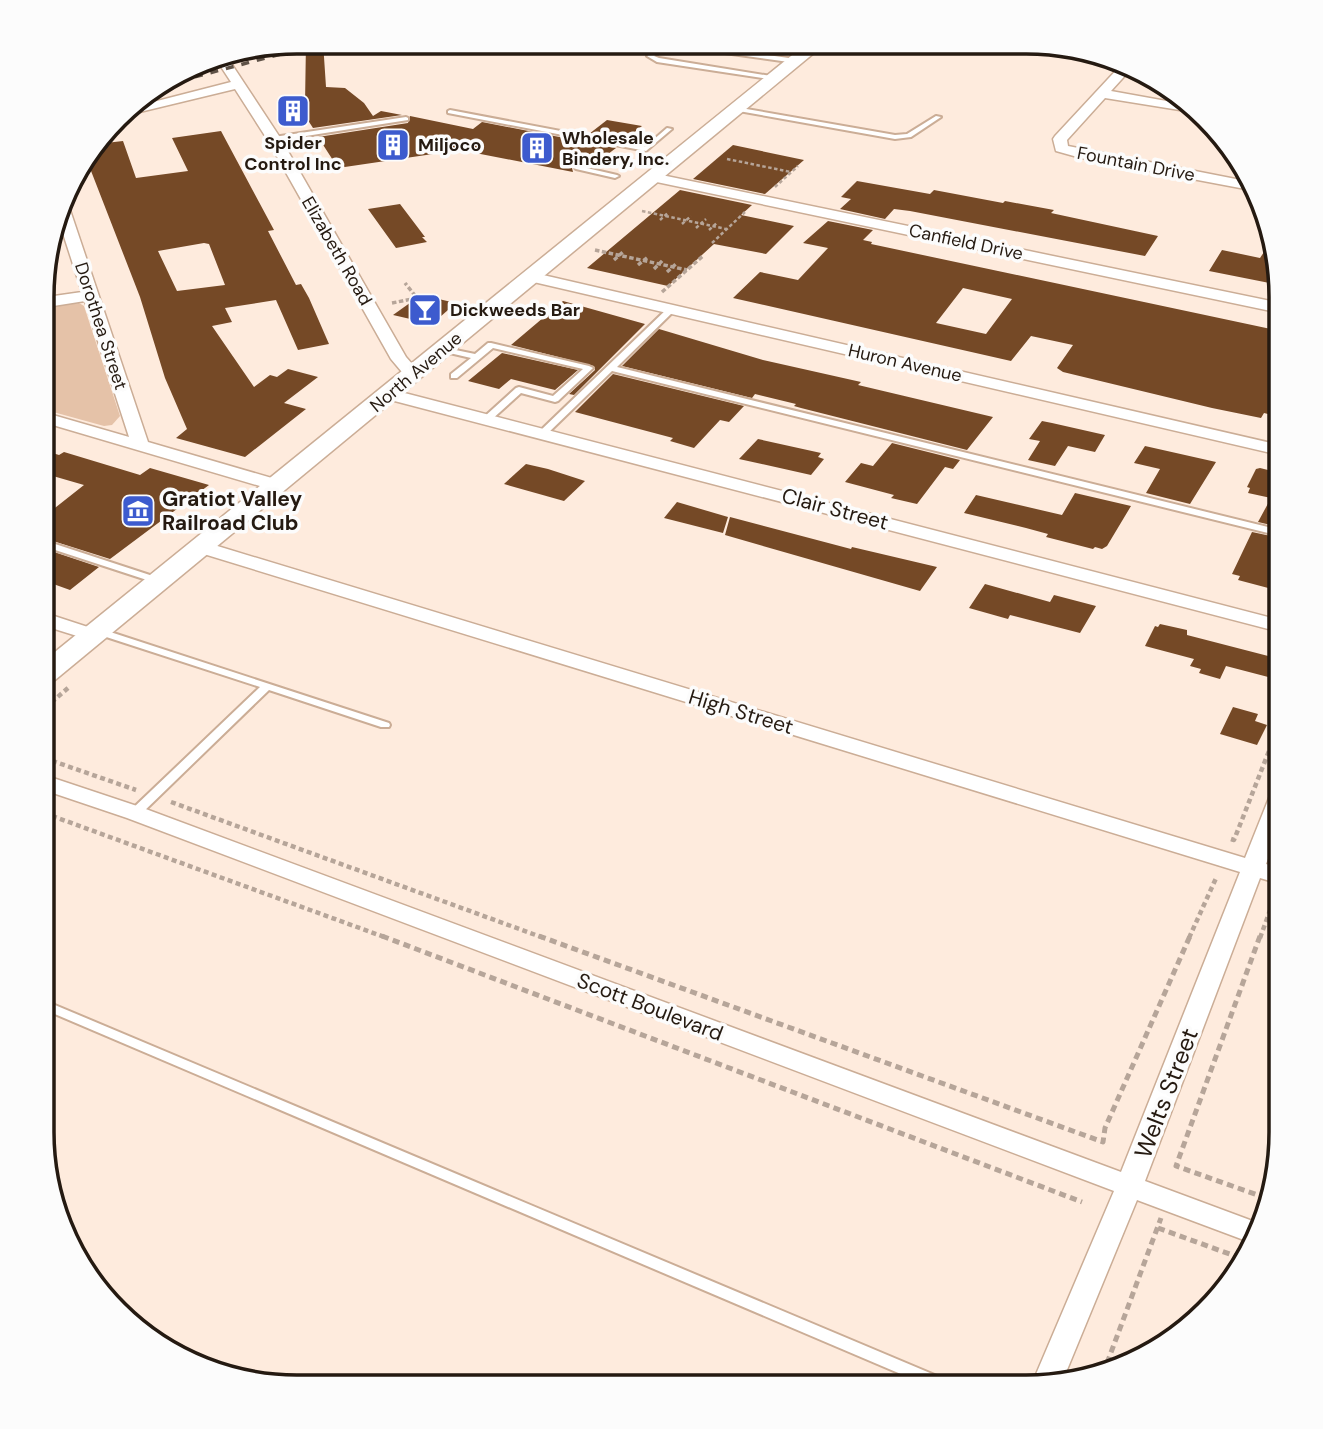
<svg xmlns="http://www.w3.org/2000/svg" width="1323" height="1429" font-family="'DM Sans',sans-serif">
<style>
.green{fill:#e5c2a8}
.building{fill:#754926;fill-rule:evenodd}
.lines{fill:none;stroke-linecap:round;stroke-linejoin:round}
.service-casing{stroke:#cbad96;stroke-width:4}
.minor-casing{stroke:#cbad96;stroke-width:3}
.secondary-casing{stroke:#cbad96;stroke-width:3}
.path-far3{stroke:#b6a599;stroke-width:2.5;stroke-dasharray:3.5 2.5;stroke-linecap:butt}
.path-far2{stroke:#b6a599;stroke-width:3.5;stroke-dasharray:4.5 2.5;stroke-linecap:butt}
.path-far1{stroke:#b6a599;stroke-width:4.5;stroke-dasharray:5 3.5;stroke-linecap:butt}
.path{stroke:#b6a599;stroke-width:5;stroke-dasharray:7 4.5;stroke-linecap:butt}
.service{fill:#fff;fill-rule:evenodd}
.minor{fill:#fff;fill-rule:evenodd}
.secondary{fill:#fff;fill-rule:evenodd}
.rail{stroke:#5f5247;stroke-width:3.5;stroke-dasharray:8 8;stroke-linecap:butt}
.labels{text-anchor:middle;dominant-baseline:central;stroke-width:7;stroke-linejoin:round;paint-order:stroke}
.far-poi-label{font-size:18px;font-weight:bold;fill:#251a11;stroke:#fcfcfc;text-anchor:start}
.far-street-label{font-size:18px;fill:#251a11;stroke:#fcfcfc}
.poi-label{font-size:21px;font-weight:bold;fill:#251a11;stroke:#fcfcfc;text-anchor:start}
.street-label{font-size:21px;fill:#251a11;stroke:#fcfcfc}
.near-street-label{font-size:24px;fill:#251a11;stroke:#fcfcfc}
.rim{fill:none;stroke:#251a11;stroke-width:3.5}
</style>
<rect width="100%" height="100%" fill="#feebdd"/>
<path class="green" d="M79 303 84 306 120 416 112 425 104 426 46 410 47 307Z"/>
<g class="building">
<path d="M306 42H323L326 87 345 88 364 103 373 116 381 111 402 115 313 128 298 105 305 104Z"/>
<path d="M410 116 473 129 482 122 616 148 600 160 590 158 583 164H577L572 168 573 172 460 150 338 168 318 137 408 123Z"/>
<path d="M607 120 642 126 625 140 589 134Z"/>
<path d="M221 131 274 230 268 231 296 285 301 284 309 298 329 344 298 350 276 300 225 308 232 322 212 326 254 387 270 375 277 377 288 369 318 377 284 403 306 409 245 457 176 438 187 429 165 378 140 297 86 158 97 144 123 141 136 178 188 171 172 138ZM204 243 209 244 225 285 177 291 158 251Z"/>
<path d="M733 145 804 160 765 194 693 179Z"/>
<path d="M857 181 930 194 934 190 1003 203 1005 201 1054 210 1051 213 1158 236 1145 256 910 211 894 209 885 219 840 209 851 199 841 197Z"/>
<path d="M680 190 752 205 741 215 794 226 766 254 714 244 668 286 587 268Z"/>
<path d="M400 204 425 237H422L427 242 396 248 368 209Z"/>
<path d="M828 221 873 230 863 240 872 242 871 244 1280 331V417L1264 413 1261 418 1212 408 1063 372 1057 368 1073 345 1031 336 1011 361 733 298 760 272 798 280 828 248 803 243ZM963 288 1012 299 986 334 936 323Z"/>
<path d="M1272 240 1280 285 1209 271 1222 250 1260 258Z"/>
<path d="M421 295 456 303 432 324 393 315Z"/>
<path d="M563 301 645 324 574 395 569 394 595 370 594 366 511 345Z"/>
<path d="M659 329 763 360 861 382 858 385 993 417 967 450 801 408 794 406 796 404 755 394 752 398 622 366Z"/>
<path d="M502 353 578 370 555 390 511 379 499 389 468 381Z"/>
<path d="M613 374 744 406 729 422 720 420 694 448 670 441 673 438 575 412Z"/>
<path d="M1042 421 1052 423 1105 435 1095 452 1068 446 1055 466 1028 460 1040 441 1029 439Z"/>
<path d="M758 439 821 453 818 457 824 459 811 475 739 459Z"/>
<path d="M892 443 960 460 953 469 945 467 917 504 891 498 894 495 845 482 861 463 873 466Z"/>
<path d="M1145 446 1216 462 1190 504 1146 493 1160 469 1134 463Z"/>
<path d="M46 451 59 455 64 452 140 475 150 468 209 485 110 559 53 541 45 544 46 515 84 485 46 474Z"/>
<path d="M526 464 548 469 585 481 564 501 504 484Z"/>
<path d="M1260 468 1280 473V527L1258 522 1271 498 1248 493 1250 488 1247 487 1256 469Z"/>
<path d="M1075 493 1131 506 1107 546 1102 549 1095 547 1093 549 1046 537 1048 534 1026 528 964 513 976 495 1062 515Z"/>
<path d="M677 502 728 517 723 533 664 518Z"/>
<path d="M730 517 851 549 852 547 937 567 920 591 725 535Z"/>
<path d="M1252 532 1280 538V591L1238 580 1240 576 1232 574Z"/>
<path d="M45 548 48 550 99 567 70 590 45 581Z"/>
<path d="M985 584 1050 602 1054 595 1096 606 1080 633 1010 615 1008 619 969 608Z"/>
<path d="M1160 624 1187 630V635L1280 659V680L1226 666 1220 679 1199 673 1201 669 1190 666 1194 659 1145 646 1155 626 1158 627Z"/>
<path d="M1233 707 1258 714 1255 721 1267 725 1257 745 1220 734Z"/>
</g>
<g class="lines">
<defs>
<g id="service">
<path d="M668 43H681L796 59 799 61 796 63 674 46 669 47 654 56 659 58 777 77 778 78 775 80 657 62 647 56Z"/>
<path d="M875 44H888L918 48 923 44H929L919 52Z"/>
<path d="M735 107 895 135 907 134 936 116 941 117 911 137 895 139 733 110 732 109Z"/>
<path d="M450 110 645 147 667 128 672 129 646 151 448 113V111Z"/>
<path d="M406 117 408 118V120L274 141 271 139 274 137Z"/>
<path d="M578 166 617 175 619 176 615 178 576 169 575 168Z"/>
<path d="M669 307H672L676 309 617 367 1280 530V536L612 371 546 435H540V431Z"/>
<path d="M488 343H491L589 366 593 368 558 401 555 402 521 393 490 421 487 422 483 419 484 417 516 388 519 387 553 396 583 369 493 348 457 378H451V374L471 358 441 351V347L475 354Z"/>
<path d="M52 543 162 579 164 581 159 584 156 583 49 548 47 546Z"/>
<path d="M98 628 389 723 390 725 389 727H381L269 690 139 816H131L129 813 131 810 260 687 94 633 93 631Z"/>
<path d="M43 1000 949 1381 951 1386H929L43 1009Z"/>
</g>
<g id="minor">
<path d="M225 54 281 139 406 357 421 374 419 378H407L391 359 267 139 235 89 119 117 126 109 231 82 214 56Z"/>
<path d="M1121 65 1131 69 1111 91 1183 104 1192 112 1105 98 1067 140 1068 146 1251 182 1256 191 1081 158 1056 151 1053 139 1055 136Z"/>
<path d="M652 173 1280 303V313L647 180V174Z"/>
<path d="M64 203 69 207 148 442 282 481 285 485 282 489H270L46 423V413L129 437 85 301 47 307V297L82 292 58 218Z"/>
<path d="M530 272 1280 445V455L525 280 522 277 525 274Z"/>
<path d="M389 389 1280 620V632L383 398 381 394 383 390Z"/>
<path d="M201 541 1245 858 1269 798 1272 793 1280 791V826L1266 864 1280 868V884L1260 878 1145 1181 1258 1223 1252 1243 1137 1200 1062 1382 1031 1386 1114 1191 127 818 44 790V775L143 808 1121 1172 1240 872 194 551 192 547Z"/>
<path d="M45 613 100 631 103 635 100 639 93 641 45 626Z"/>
</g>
<path id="secondary" d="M807 43H826L55 680 45 683V660Z"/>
</defs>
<use href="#service" class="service-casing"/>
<use href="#minor" class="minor-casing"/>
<use href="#secondary" class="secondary-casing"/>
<g class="path-far3">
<path d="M727 159 791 172"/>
<path d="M775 187 798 166"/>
<path d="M642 211 726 229"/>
<path d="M660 220 669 212"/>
<path d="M682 224 691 216"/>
<path d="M696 228 706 219"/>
<path d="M709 230 718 222"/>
<path d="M712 243 745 212"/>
</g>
<g class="path-far2">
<path d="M595 250 687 270"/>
<path d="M614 260 624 251"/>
<path d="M638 265 648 257"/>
<path d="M654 269 663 260"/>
<path d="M667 272 677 263"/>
<path d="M662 292 704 255"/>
<path d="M392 303 417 298 405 283"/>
</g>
<g class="path-far1">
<path d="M45 708 68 688"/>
<path d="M44 758 136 790"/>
<path d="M171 802 544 938"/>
<path d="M44 813 387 938"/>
<path d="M1231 839 1234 840 1280 723"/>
<path d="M1189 938 1217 876"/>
<path d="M1260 938 1276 894"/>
</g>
<g class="path">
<path d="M382 936 1082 1202"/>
<path d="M539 936 1103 1142 1105 1128 1190 936"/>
<path d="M1260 936 1176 1166 1266 1198"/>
<path d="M1158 1228 1246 1260"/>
<path d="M1103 1374 1161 1218"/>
</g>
<use href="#service" class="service"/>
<use href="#minor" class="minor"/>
<use href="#secondary" class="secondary"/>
<path class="rail" d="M164 85 326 42"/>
</g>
<defs>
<symbol id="building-square" viewBox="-11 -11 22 22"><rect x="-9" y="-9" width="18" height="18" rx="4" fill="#3d5bce" stroke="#fcfcfc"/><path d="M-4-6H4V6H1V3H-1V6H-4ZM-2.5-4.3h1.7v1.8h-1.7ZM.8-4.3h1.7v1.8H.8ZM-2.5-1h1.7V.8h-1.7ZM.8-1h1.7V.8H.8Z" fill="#fff"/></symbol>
<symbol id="bar-square" viewBox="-11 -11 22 22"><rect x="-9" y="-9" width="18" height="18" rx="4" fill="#3d5bce" stroke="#fcfcfc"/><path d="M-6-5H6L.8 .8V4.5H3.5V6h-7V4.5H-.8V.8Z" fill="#fff"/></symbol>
<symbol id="museum-square" viewBox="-11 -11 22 22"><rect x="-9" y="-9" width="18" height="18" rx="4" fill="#3d5bce" stroke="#fcfcfc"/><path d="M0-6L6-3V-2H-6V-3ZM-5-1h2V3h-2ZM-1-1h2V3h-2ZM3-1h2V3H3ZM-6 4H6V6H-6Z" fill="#fff"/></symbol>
</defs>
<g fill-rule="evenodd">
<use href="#building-square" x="274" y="92" width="38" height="38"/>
<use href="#building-square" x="374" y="126" width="38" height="38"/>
<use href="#building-square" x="518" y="129" width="38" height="38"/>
<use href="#bar-square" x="406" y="291" width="38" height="38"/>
<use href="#museum-square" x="119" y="492" width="38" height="38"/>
</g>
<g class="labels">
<g class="far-poi-label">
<text x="562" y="138">Wholesale<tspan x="562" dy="21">Bindery, Inc.</tspan></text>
<text x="293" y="143" text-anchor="middle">Spider<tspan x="293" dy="21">Control Inc</tspan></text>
<text x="418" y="145">Miljoco</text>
<text x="450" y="310">Dickweeds Bar</text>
</g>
<g class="far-street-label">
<text transform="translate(1136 164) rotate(11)">Fountain Drive</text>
<text transform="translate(966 242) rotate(12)">Canfield Drive</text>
<text transform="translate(337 251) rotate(60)">Elizabeth Road</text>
<text transform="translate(101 326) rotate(72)">Dorothea Street</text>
<text transform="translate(905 363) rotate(13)">Huron Avenue</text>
<text transform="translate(416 372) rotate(-40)">North Avenue</text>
</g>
<g class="poi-label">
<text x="162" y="499">Gratiot Valley<tspan x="162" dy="24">Railroad Club</tspan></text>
</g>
<g class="street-label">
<text transform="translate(835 509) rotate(15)">Clair Street</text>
<text transform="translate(741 712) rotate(17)">High Street</text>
<text transform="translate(650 1007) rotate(21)">Scott Boulevard</text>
</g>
<g class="near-street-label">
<text transform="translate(1166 1093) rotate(-69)">Welts Street</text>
</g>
</g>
<path d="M0 0H1323V1429H0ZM297 54H1026A243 243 0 0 1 1269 297V1132A243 243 0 0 1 1026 1375H297A243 243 0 0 1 54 1132V297A243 243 0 0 1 297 54Z" fill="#fcfcfc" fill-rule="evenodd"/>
<path class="rim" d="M297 54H1026A243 243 0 0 1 1269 297V1132A243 243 0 0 1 1026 1375H297A243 243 0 0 1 54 1132V297A243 243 0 0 1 297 54Z"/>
</svg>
